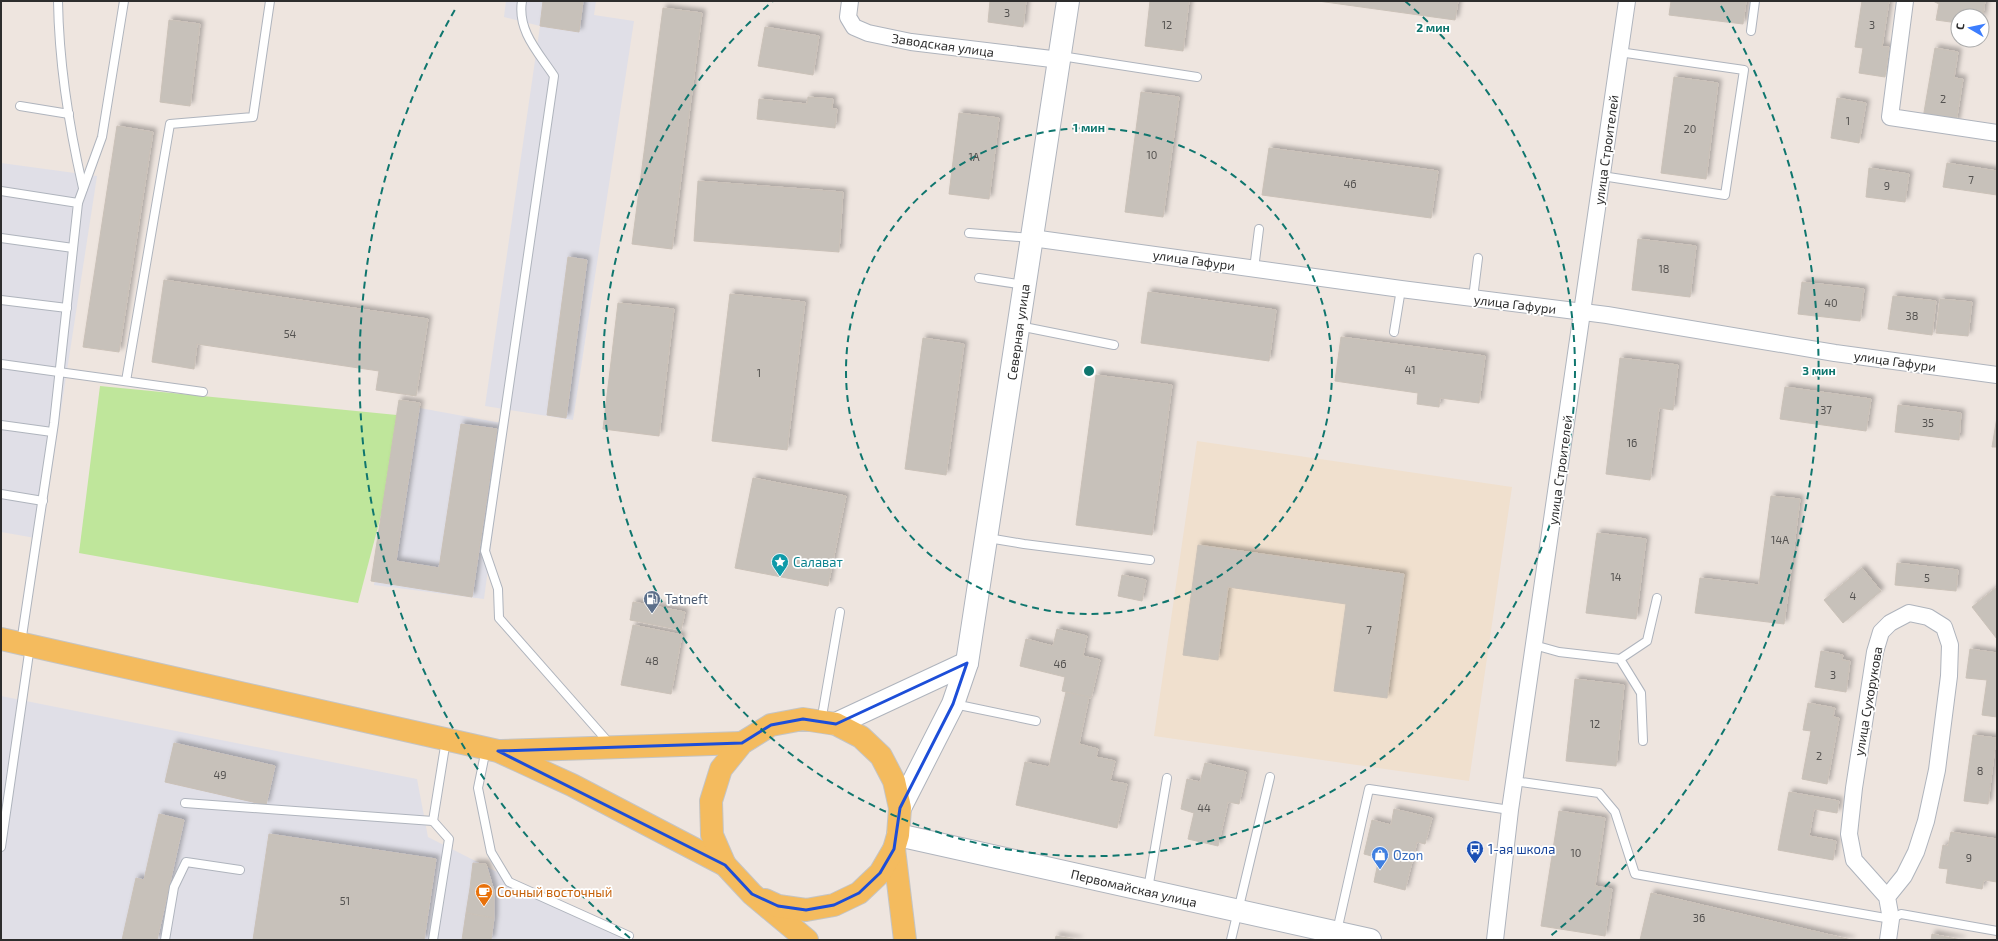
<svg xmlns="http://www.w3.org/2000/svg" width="1998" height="941" font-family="'Exo 2',sans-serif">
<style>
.industrial{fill:#e0dfe7}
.education{fill:#f0e0ce}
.green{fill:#bfe69b}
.building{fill:#c7c1ba;stroke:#cac1b8;filter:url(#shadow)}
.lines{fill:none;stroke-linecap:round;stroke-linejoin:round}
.lane-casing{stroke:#afb4bd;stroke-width:10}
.street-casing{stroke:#afb4bd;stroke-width:18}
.secondary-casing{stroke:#afb4bd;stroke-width:24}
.primary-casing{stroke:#c4c4c4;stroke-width:24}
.lane{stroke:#fff;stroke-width:8}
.street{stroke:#fff;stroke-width:16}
.secondary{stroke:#fff;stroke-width:22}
.primary{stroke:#f4bb5e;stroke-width:22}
.marked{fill:none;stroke:#1d4ed8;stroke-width:3;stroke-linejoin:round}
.ring{fill:none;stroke:#0f766e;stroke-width:2;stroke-dasharray:7 5}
.labels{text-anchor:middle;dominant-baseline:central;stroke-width:3.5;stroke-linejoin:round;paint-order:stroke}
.number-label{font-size:11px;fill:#545250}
.street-label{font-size:13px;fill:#2d2d2d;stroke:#fff}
.culture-label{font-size:13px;fill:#0d838f;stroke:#fff;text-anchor:start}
.service-label{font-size:13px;fill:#4e5e75;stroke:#fff;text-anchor:start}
.transit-label{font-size:13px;fill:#164399;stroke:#fff;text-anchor:start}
.shop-label{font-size:13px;fill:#366cbe;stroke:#fff;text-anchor:start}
.food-label{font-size:13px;fill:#c56008;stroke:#fff;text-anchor:start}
.centre{fill:#0f766e;stroke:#fff;stroke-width:2}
.ring-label{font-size:12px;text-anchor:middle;font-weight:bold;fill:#0f766e;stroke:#fff;stroke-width:3.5;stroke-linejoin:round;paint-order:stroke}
</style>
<defs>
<filter id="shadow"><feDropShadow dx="3.5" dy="-3.5" stdDeviation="2" flood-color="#0004"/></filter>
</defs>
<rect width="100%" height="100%" fill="#eee5df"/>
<g class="industrial">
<path d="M506 1H596L594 15 634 21 573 420 485 406 540 26 504 17Z"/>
<path d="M1 163 97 176 41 539 1 532Z"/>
<path d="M398 404 507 424 484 599 374 585Z"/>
<path d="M1 696 417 779 428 837 631 940H1Z"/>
</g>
<path class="education" d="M1197 441 1512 487 1469 781 1154 736Z"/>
<path class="green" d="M100 386 407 416 358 603 79 553Z"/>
<g class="building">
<path d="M543 1H583L579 32 540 26Z"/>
<path d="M990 1H1026L1023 27 988 22Z"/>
<path d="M1150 1H1189L1183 51 1145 46Z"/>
<path d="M1318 1H1458L1455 20Z"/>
<path d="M1671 1H1746L1743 24 1669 15Z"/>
<path d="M1862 1H1889L1882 47H1889L1885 77 1859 73 1863 48 1855 47Z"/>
<path d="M1933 1H1985L1982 22V16H1958V23L1936 20 1939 4Z"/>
<path d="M663 8 702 13 672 249 632 244Z"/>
<path d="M169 20 200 24 190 106 160 102Z"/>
<path d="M765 27 819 36 813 75 758 66Z"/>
<path d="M1935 48 1958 52 1954 78 1963 79 1956 123 1923 118Z"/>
<path d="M1674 77 1718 83 1706 179 1661 173Z"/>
<path d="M1141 92 1179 97 1163 217 1125 212Z"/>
<path d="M808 97 833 99 832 109H837L835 128 757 119 759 99 807 104Z"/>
<path d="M1837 98 1866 103 1859 143 1831 138Z"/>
<path d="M959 113 999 118 989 199 949 194Z"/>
<path d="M117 126 153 132 119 352 83 347Z"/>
<path d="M1269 148 1438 171 1431 218 1262 195Z"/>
<path d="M1947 163 1997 171V195L1943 187Z"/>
<path d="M1869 168 1909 174 1905 202 1866 197Z"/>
<path d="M698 181 843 192 839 252 694 241Z"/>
<path d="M1638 239 1696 246 1690 297 1632 290Z"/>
<path d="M568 257 587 260 566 418 547 415Z"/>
<path d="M164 280 428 319 416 396 376 390 379 371 197 344 194 369 152 362Z"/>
<path d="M1802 282 1864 289 1860 321 1798 314Z"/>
<path d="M1148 292 1276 310 1269 361 1141 343Z"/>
<path d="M730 294 805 302 787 450 712 441Z"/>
<path d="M1893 296 1936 301 1932 335 1888 329Z"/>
<path d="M1940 299 1972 302 1968 336 1936 333Z"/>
<path d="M618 303 674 309 659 436 603 429Z"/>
<path d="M1341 337 1485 356 1479 403 1440 398 1439 407 1417 404 1418 393 1335 381Z"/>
<path d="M923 338 964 344 946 475 905 469Z"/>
<path d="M1620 358 1678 365 1673 410 1659 408 1650 480 1606 474Z"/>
<path d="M1096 375 1172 385 1152 535 1076 525Z"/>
<path d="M1785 387 1871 399 1866 431 1780 419Z"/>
<path d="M399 400 420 403 396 561 439 568 461 424 497 429 472 597 371 581Z"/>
<path d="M1898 405 1961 413 1959 440 1895 432Z"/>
<path d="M1997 417V447H1992Z"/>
<path d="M753 478 846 496 828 586 735 568Z"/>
<path d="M1771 496 1800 499 1784 624 1695 613 1700 578 1759 585Z"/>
<path d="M1597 533 1646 539 1636 619 1586 613Z"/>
<path d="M1198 545 1404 574 1387 698 1334 691 1346 604 1228 587 1218 660 1183 655Z"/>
<path d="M1897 563 1958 570 1956 591 1895 585Z"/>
<path d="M1862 568 1881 591 1843 623 1824 600Z"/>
<path d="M1122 575 1146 580 1142 601 1118 596Z"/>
<path d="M1997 587V639L1972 607Z"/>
<path d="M633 602 685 612 681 630 630 620Z"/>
<path d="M633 625 682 635 671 694 621 685Z"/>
<path d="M1057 629 1087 636 1083 656 1100 660 1091 698 1062 691 1065 677 1020 666 1026 639 1053 646Z"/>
<path d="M1970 649 1997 653V717L1982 715 1987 680 1966 678Z"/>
<path d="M1821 651 1843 655 1842 660 1850 661 1846 692 1815 687Z"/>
<path d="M1575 679 1624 685 1616 766 1566 761Z"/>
<path d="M1066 692 1089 697 1079 744 1098 749 1096 757 1115 761 1110 781 1127 784 1117 828 1016 805 1025 762 1049 767Z"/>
<path d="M1808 703 1835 708 1833 717 1839 718 1827 784 1802 779 1811 731 1803 730Z"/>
<path d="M1973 735 1996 738 1988 804 1964 801Z"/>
<path d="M174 743 275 766 266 805 165 782Z"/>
<path d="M1205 763 1246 772 1239 804 1228 802 1218 846 1188 839 1194 813 1181 809 1187 779 1200 782Z"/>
<path d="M1789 792 1839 801 1837 813 1814 809 1809 836 1836 841 1833 860 1778 850Z"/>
<path d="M1394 809 1432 818 1425 844 1417 842 1405 890 1374 882 1379 858 1364 854 1372 820 1391 825Z"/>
<path d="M1559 811 1605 818 1595 886 1612 889 1605 936 1541 926Z"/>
<path d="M159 814 184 820 157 940H122L136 878 144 880Z"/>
<path d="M1951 832 1997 839V882L1984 880 1982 889 1946 883 1948 869 1939 868 1943 845 1948 846Z"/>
<path d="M269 834 436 859 424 940H253Z"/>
<path d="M473 863 486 864 494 891 470 888Z"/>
<path d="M470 888 494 891V918L466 913Z"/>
<path d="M1651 893 1852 940H1640Z"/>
<path d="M466 913 494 918 491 940H462Z"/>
<path d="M1932 934 1962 940H1931Z"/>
<path d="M1056 936 1079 940H1055Z"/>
</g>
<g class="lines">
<defs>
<g id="lane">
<path d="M58 1C59 64 69 127 83 188"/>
<path d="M522 1C517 31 539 53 554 76L485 551 498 589 499 618 610 744"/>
<path d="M1751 31 1755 1"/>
<path d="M1061 56 1197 77"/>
<path d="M20 106 69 114"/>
<path d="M1602 176 1725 195 1744 70 1619 52"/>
<path d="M1 191 78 203 54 423 21 643"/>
<path d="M78 203 102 137 124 1"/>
<path d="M969 233 1032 238"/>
<path d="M1 238 73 248"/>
<path d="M1254 269 1259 229"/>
<path d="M979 278 1024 285"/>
<path d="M1473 298 1478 258"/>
<path d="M1 300 67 308"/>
<path d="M1019 326 1114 345"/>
<path d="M1394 332 1401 289"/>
<path d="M1 364 203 392"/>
<path d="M126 381 170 124 253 117 270 1"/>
<path d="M1 425 52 432"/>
<path d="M1 494 43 501"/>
<path d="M988 538 1024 544 1150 560"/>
<path d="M1534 645 1559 652 1620 659 1641 693 1643 741"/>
<path d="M1620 659 1647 641 1657 598"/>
<path d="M954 704 1036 721"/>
<path d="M821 722 840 612"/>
<path d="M486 749 478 788 491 852 509 882 629 936"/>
<path d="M1514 781 1599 793 1615 812 1635 874 1891 919 1901 914 1997 931"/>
<path d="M185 803 433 821 449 839 433 940"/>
<path d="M433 821 446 740"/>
<path d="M1 847 30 646"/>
<path d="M1148 889 1167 778"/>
<path d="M1337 931 1369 789 1510 810"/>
<path d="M165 940 174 887 186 862 240 870"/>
<path d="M1231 940 1270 777"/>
</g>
<g id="street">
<path d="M850 1 848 17 854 27 868 33 911 42 1060 60"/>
<path d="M1905 1 1890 117 1997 133"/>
<path d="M1032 238 1401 289 1607 315 1835 353 1997 375"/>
<path d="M1887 897 1904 876 1916 852 1926 821 1937 770 1949 676 1950 645 1944 627 1928 617 1909 613 1890 623 1881 632 1875 652 1854 788 1849 834 1854 860 1887 897 1891 919 1888 940"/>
<path d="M1495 940 1510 810 1627 1"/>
</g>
<g id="secondary">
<path d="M836 724 967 663"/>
<path d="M900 808 953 704 967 663 1068 1"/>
<path d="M898 835 1370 940"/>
</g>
<g id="primary">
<path d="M1 639 498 751 572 785 725 865 752 894 807 940"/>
<path d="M501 751 742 743"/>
<path d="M894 849 905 940"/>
<path d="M725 865 712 835 711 801 721 769 742 743 771 725 803 719 836 724 861 737 881 756 894 781 900 808 898 835 894 849 880 873 859 893 834 905 806 910 778 906 765 900"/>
</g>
</defs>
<use href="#lane" class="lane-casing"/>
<use href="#street" class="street-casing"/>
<use href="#secondary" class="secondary-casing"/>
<use href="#primary" class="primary-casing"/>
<use href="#lane" class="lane"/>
<use href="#street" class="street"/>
<use href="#secondary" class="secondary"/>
<use href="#primary" class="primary"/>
</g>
<path class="marked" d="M967 663 953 704 900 808 894 849 880 873 859 893 834 905 806 910 778 906 752 894 725 865 498 751 742 743 771 725 803 719 836 724Z"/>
<g class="ring">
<circle cx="1089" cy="371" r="243"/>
<path d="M1405 1A486 486 0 1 1 773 1"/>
<path d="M630 938A730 730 0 0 1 457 6M1721 6A730 730 0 0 1 1548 938"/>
</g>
<defs>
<symbol id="sight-pin" viewBox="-11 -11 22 30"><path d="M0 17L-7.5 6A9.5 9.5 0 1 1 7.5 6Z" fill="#0f9aa8" stroke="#fff"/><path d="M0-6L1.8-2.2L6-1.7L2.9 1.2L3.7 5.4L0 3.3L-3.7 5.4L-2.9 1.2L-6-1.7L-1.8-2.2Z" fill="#fff"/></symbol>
<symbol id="fuel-pin" viewBox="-11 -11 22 30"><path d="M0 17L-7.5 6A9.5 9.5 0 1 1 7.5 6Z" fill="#5c6f8a" stroke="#fff"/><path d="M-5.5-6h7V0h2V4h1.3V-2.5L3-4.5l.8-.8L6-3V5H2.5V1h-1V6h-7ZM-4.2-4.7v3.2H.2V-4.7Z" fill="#fff"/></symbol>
<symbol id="bus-pin" viewBox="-11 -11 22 30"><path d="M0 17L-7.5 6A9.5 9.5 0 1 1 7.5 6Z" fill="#1a4fb4" stroke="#fff"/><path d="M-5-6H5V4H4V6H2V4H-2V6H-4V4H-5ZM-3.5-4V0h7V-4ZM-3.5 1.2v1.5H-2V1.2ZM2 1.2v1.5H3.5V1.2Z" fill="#fff"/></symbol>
<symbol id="shop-pin" viewBox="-11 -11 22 30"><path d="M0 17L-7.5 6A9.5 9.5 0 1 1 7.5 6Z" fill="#3f7fe0" stroke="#fff"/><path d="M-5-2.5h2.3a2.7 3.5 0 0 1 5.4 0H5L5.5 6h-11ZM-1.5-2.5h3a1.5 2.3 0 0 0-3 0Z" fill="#fff"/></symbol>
<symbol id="cafe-pin" viewBox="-11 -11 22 30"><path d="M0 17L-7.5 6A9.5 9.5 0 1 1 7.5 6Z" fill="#e8710a" stroke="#fff"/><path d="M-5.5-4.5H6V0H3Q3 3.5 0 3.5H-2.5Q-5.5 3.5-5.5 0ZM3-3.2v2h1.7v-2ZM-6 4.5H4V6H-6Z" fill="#fff"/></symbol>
</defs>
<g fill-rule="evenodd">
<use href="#sight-pin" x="770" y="552" width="20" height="27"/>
<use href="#fuel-pin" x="642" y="589" width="20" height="27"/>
<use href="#bus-pin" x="1465" y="839" width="20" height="27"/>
<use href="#shop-pin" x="1370" y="845" width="20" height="27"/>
<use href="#cafe-pin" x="474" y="882" width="20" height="27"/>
</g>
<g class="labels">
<g class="number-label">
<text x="1007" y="12">3</text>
<text x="1167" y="24">12</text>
<text x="1872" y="24">3</text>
<text x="1943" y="98">2</text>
<text x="1848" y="120">1</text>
<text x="1690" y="128">20</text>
<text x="1152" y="154">10</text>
<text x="974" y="156">1А</text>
<text x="1971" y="179">7</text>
<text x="1350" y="183">46</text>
<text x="1887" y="185">9</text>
<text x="1664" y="268">18</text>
<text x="1831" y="302">40</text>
<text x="1912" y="315">38</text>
<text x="290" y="333">54</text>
<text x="1410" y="369">41</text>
<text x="759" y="372">1</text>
<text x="1826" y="409">37</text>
<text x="1928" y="422">35</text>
<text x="1632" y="442">16</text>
<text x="1780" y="539">14А</text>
<text x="1616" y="576">14</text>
<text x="1927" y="577">5</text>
<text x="1853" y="595">4</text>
<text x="1369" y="629">7</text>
<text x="652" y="660">48</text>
<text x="1060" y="663">46</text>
<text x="1833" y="674">3</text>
<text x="1595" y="723">12</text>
<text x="1819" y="755">2</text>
<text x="1980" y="770">8</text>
<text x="220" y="774">49</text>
<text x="1204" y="807">44</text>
<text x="1576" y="852">10</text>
<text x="1969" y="857">9</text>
<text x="345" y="900">51</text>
<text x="1699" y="917">36</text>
</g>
<g class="street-label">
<text transform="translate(943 45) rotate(8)">Заводская улица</text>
<text transform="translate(1606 150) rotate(-82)">улица Строителей</text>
<text transform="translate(1194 260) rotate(8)">улица Гафури</text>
<text transform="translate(1515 304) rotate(7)">улица Гафури</text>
<text transform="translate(1018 332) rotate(-82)">Северная улица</text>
<text transform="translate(1895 361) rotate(8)">улица Гафури</text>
<text transform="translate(1560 470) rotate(-82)">улица Строителей</text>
<text transform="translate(1868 701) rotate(-80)">улица Сухорукова</text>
<text transform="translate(1134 888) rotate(13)">Первомайская улица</text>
</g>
<g class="culture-label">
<text x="793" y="562">Салават</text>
</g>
<g class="service-label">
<text x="665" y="599">Tatneft</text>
</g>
<g class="transit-label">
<text x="1488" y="849">1-ая школа</text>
</g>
<g class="shop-label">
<text x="1393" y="855">Ozon</text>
</g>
<g class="food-label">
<text x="497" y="892">Сочный восточный</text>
</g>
</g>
<circle cx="1089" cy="371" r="6" class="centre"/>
<g class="ring-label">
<text x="1433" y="32">2 мин</text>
<text x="1089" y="132">1 мин</text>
<text x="1819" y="375">3 мин</text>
</g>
<rect width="1998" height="941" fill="none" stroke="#2d2d2d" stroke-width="4"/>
<g transform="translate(1970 28) rotate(279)"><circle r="19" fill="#ffffff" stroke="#ababab"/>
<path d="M0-3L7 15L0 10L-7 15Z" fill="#3c7dfe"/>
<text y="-6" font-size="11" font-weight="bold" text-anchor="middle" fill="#2d2d2d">С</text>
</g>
</svg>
